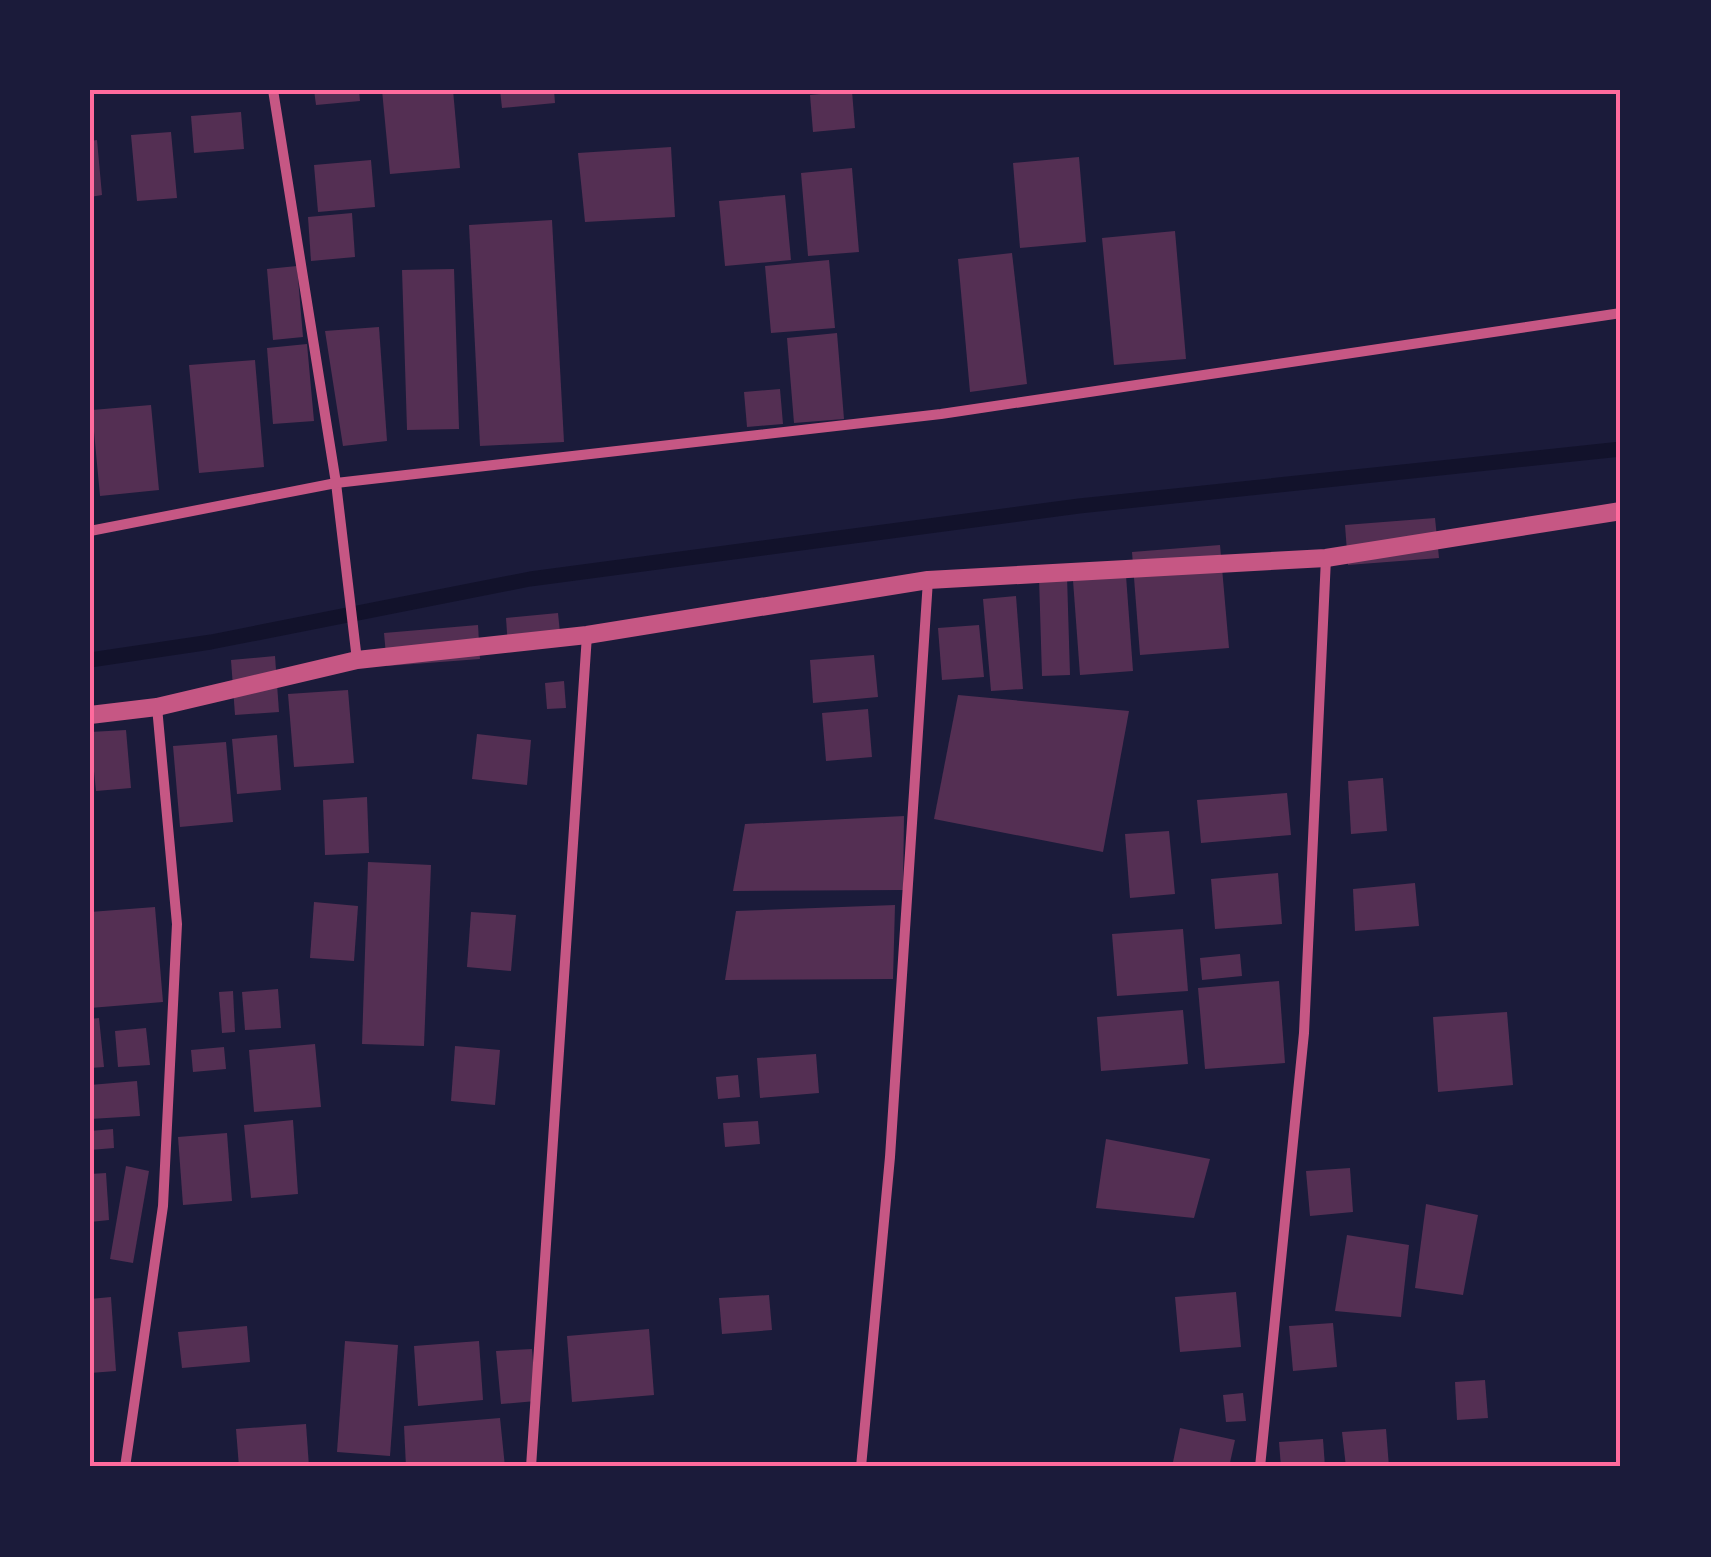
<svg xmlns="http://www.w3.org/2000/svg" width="1711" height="1557" font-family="Overpass,sans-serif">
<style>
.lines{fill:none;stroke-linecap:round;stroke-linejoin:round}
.stream{stroke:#12122b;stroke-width:15}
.building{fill:#542f53}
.minor{stroke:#c65784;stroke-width:10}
.tertiary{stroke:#c65784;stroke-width:18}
.neatline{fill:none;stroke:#ff6b9d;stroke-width:4}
</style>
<rect width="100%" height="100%" fill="#1b1b3a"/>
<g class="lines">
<path class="stream" d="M90 660 211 642 530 579 1079 506 1621 449"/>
</g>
<g class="building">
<path d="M314 90H359L360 101 316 105Z"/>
<path d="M382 90H453L460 168 390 174Z"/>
<path d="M500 90H554L555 103 502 108Z"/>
<path d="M852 91 855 128 813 132 810 95Z"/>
<path d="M241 112 244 149 194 153 191 116Z"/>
<path d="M171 132 177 198 137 201 131 135Z"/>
<path d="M97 140 102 195 90 197V141Z"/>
<path d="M671 147 675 217 585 222 578 153Z"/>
<path d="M1079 157 1086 242 1020 248 1013 163Z"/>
<path d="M371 160 375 207 318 212 314 165Z"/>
<path d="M852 168 859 252 808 256 801 173Z"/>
<path d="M785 195 791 260 725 266 719 201Z"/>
<path d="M352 213 355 257 311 261 308 217Z"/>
<path d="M552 220 564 442 480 446 469 225Z"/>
<path d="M1175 231 1186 359 1114 365 1102 238Z"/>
<path d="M1012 253 1027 384 970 392 958 259Z"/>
<path d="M829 260 835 328 771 333 765 266Z"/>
<path d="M297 266 303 337 273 340 267 269Z"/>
<path d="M454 269 459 429 407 430 402 270Z"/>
<path d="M379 327 387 441 343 446 325 331Z"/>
<path d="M837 333 844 419 794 423 787 338Z"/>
<path d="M307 344 314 421 273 424 267 348Z"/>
<path d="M255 360 264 467 199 473 189 365Z"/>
<path d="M780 389 783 424 747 427 744 392Z"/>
<path d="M151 405 159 490 100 496 92 410Z"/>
<path d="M1435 518 1439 558 1348 565 1345 525Z"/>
<path d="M1220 545 1229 648 1140 655 1132 552Z"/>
<path d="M1125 562 1133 671 1080 675 1072 567Z"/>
<path d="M1067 576 1070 675 1042 676 1039 577Z"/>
<path d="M1016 596 1023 689 991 691 983 599Z"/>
<path d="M558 613 561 643 508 647 506 618Z"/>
<path d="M478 625 480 659 387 666 384 633Z"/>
<path d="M979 625 984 677 942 680 938 628Z"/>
<path d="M874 655 878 697 813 703 810 660Z"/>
<path d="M275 656 279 712 235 715 231 660Z"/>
<path d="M564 681 566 708 547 709 545 683Z"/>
<path d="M348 690 354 763 294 767 288 694Z"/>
<path d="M958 695 1129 711 1103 852 934 819Z"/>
<path d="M868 709 872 757 826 761 822 713Z"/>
<path d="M126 730 131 788 96 791 90 732Z"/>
<path d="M477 734 531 740 527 785 472 779Z"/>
<path d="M277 735 281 790 237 794 232 739Z"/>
<path d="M226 742 233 822 180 827 173 746Z"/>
<path d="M1383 778 1387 831 1351 834 1348 781Z"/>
<path d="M1287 793 1291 835 1201 843 1197 800Z"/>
<path d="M367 797 369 853 325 855 323 800Z"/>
<path d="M904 816 903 890 733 891 745 824Z"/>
<path d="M1169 831 1175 894 1130 898 1125 834Z"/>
<path d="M368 862 431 865 424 1046 362 1044Z"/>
<path d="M1278 873 1282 924 1215 929 1211 879Z"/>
<path d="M1415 883 1419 926 1355 931 1353 889Z"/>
<path d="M314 902 358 906 354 961 310 958Z"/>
<path d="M895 905 893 979 725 980 736 911Z"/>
<path d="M155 907 163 1002 90 1008V912Z"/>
<path d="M471 912 516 915 511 971 467 967Z"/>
<path d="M1183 929 1188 991 1117 996 1112 934Z"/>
<path d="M1240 954 1242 976 1202 980 1200 958Z"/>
<path d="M1279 981 1285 1063 1205 1069 1198 988Z"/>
<path d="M278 989 281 1028 245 1030 242 992Z"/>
<path d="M233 991 235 1032 222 1033 219 992Z"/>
<path d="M1183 1010 1188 1064 1101 1071 1097 1017Z"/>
<path d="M1507 1012 1513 1085 1438 1092 1433 1017Z"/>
<path d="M99 1018 104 1067 90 1068V1019Z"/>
<path d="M146 1028 150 1065 118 1067 115 1031Z"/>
<path d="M315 1044 321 1107 254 1112 249 1050Z"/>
<path d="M455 1046 500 1050 495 1105 451 1101Z"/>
<path d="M224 1047 226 1069 193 1072 191 1050Z"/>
<path d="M816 1054 819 1093 760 1098 757 1058Z"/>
<path d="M738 1075 740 1097 718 1099 716 1077Z"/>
<path d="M137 1081 140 1116 90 1119V1085Z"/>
<path d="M293 1120 298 1194 251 1198 244 1125Z"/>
<path d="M758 1121 760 1144 725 1147 723 1123Z"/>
<path d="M113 1129 114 1148 90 1150V1131Z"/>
<path d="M227 1133 232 1201 183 1205 178 1137Z"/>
<path d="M1106 1139 1210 1159 1194 1218 1096 1208Z"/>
<path d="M126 1166 149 1171 133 1263 110 1259Z"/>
<path d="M1350 1168 1353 1212 1310 1216 1306 1171Z"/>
<path d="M106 1173 109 1220 90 1222V1174Z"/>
<path d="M1426 1204 1478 1215 1463 1295 1415 1288Z"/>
<path d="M1347 1235 1409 1245 1401 1317 1335 1311Z"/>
<path d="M1236 1292 1241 1347 1180 1352 1175 1297Z"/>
<path d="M769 1295 772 1330 722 1334 719 1298Z"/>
<path d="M111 1297 116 1371 90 1373V1299Z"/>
<path d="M1333 1323 1337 1367 1293 1371 1289 1326Z"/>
<path d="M247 1326 250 1362 182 1368 178 1332Z"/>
<path d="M649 1329 654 1395 572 1402 567 1336Z"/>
<path d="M345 1341 398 1345 390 1456 337 1452Z"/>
<path d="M479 1341 483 1400 418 1406 414 1346Z"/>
<path d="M532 1349 536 1401 501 1404 496 1351Z"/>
<path d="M1485 1380 1488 1418 1457 1420 1455 1382Z"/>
<path d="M1243 1393 1246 1421 1226 1422 1223 1395Z"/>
<path d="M500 1418 505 1467H406L404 1426Z"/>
<path d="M306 1424 309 1467H239L236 1429Z"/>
<path d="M1180 1428 1235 1440 1229 1467H1172Z"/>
<path d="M1386 1429 1389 1467H1346L1342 1432Z"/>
<path d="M1323 1439 1325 1467H1281L1279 1442Z"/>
</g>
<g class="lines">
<g class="minor">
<path d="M273 90 336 483 357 660"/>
<path d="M90 531 336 483 941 414 1621 313"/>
<path d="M125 1467 163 1206 177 924 157 707"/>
<path d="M531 1467 587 635"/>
<path d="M861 1467 890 1157 928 580"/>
<path d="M1260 1467 1304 1033 1326 558"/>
</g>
<path class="tertiary" d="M90 715 157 707 357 660 587 635 928 580 1326 558 1621 511"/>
</g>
<rect width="1711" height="1557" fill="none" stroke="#1b1b3a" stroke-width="185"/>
<rect x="92" y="92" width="1526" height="1372" class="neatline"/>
</svg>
